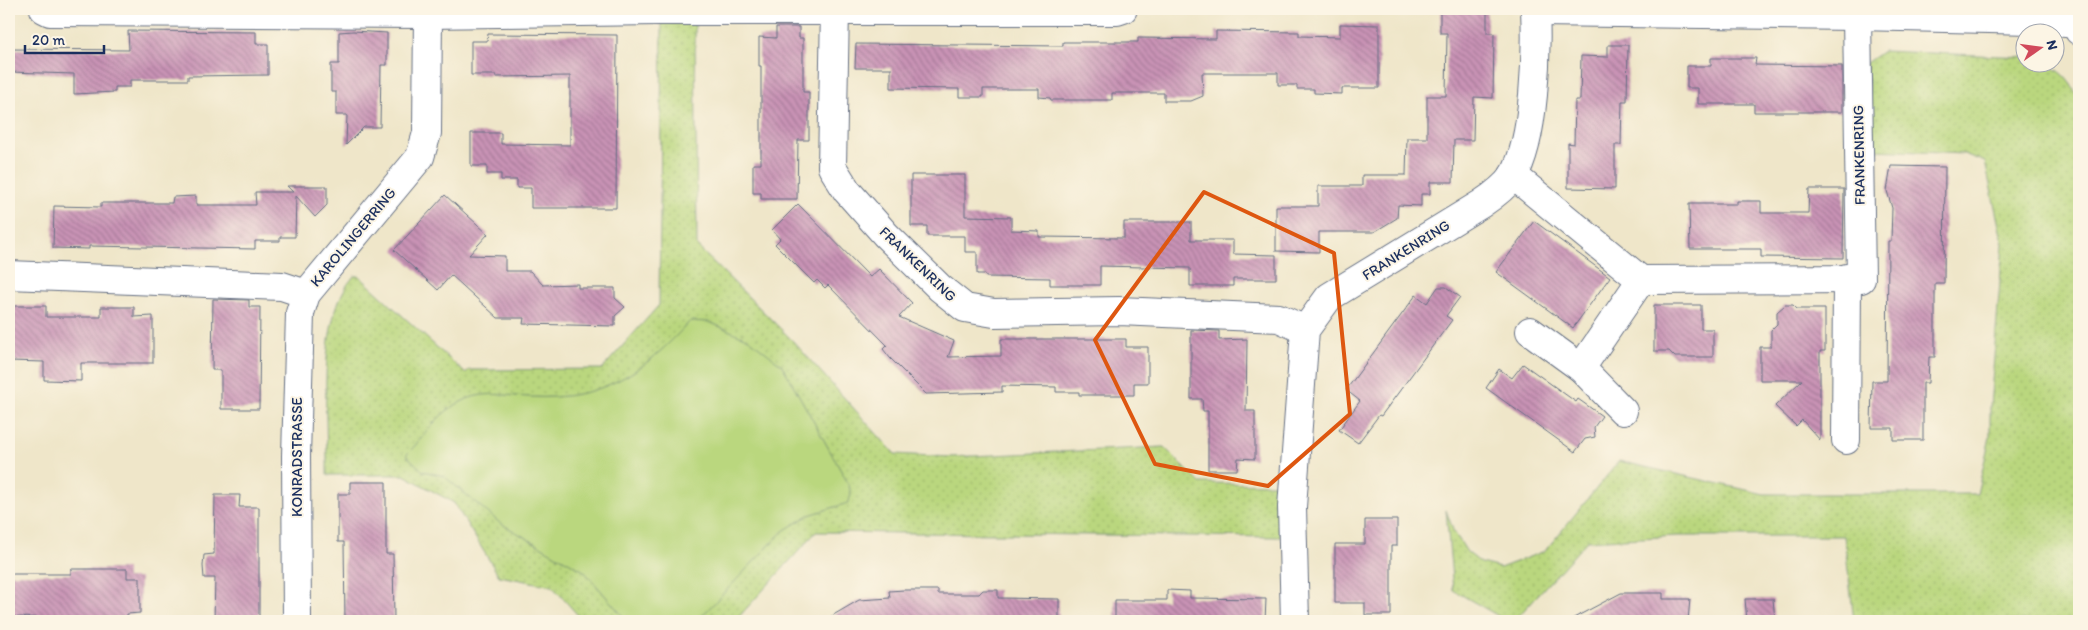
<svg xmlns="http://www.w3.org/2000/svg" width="2088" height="630" font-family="Itim,sans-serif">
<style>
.grass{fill:url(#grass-dots);stroke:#6a836e}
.park{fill:#bad77e;stroke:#6a836e}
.building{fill:url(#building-back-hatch)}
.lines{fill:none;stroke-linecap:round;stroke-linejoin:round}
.minor-casing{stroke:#656f83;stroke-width:30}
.major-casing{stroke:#656f83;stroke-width:30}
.minor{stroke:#fff;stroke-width:28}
.major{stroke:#fff;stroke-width:28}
.marked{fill:none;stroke:#de5710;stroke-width:4;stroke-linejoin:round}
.labels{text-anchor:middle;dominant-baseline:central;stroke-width:4;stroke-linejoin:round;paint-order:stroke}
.street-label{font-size:15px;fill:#1b2f5e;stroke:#fcf5e5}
</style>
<defs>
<pattern id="grass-dots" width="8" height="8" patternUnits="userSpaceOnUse" patternTransform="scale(1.25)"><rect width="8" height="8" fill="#bad77e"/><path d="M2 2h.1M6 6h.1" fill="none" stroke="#9fb96f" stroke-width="1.8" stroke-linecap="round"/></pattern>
<pattern id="building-back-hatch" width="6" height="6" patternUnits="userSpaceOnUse" patternTransform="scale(1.25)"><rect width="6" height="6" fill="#c993b5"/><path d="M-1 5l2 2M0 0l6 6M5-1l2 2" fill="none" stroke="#a27896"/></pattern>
</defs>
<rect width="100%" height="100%" fill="#fcf5e5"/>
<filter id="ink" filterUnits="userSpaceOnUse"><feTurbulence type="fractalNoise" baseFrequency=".02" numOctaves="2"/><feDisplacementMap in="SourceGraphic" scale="10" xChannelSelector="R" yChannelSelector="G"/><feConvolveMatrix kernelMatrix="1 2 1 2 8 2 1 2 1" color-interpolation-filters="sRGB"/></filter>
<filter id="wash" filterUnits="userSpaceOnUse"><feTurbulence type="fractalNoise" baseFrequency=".0096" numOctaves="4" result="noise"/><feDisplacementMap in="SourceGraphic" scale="20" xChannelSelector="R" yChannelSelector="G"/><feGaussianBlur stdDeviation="1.12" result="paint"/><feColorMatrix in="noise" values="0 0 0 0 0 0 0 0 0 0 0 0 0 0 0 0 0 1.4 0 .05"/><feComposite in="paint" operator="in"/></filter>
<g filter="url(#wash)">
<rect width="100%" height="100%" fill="#efe6c9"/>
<g class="grass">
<path d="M662 22 695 24 697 246 792 340 895 454 950 457 1164 447 1200 483 1277 484 1280 537 816 532 735 621H583L552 586 499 576 454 503 404 475H327C328 419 315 319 354 276H359L465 373 469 370 602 369 659 305Z"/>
<path d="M1883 51 2025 57 2026 62C2054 63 2067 74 2079 99V565L2075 621H1854L1844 536H1677L1587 541 1514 621H1507L1453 590 1446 510 1453 530 1467 552 1481 563 1500 568 1545 551 1619 461 1764 494H1977L1990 437V407L2003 244 1985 162 1964 154 1875 150 1866 63Z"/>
</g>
<path class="park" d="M690 321 709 322 749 339 782 365 849 485 851 495 848 503 809 515 783 531 697 621H627L584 571 500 523 444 476 423 471 406 455C427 435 435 414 463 401 483 390 508 396 530 397 601 401 645 372 690 321Z"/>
<g id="blocks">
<g class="building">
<path d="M1440 9H1487V33H1494L1493 98 1474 97 1473 140H1454L1453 182H1430V194H1421V206L1398 205 1397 218 1374 232H1319V252L1276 251V206H1318V186H1362V175H1406L1407 138H1427V96H1446L1447 33H1440Z"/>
<path d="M1340 24 1379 25V88H1342V94L1314 93V89H1297V85H1278V73H1202L1203 96 1191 101H1164V93H1112V100H1051L1050 98 1039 97V89H983V97H959V89L891 88V68H855L856 44 1063 46V42H1138V38L1216 39V31L1299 32V36L1340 37Z"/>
<path d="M776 27H799V38H803V92H809V140H798L797 199H761V193H753V164H761V66H759V37L776 38Z"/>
<path d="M128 31 256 32V44H268V75L188 76V80H130V87H115V92L74 94V74L9 72V49L129 50Z"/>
<path d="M353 31 387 33V65H381L380 127H364L346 145 347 115H336V92H331V64H339V32Z"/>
<path d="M488 34 617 35 616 208H531V188H517V180H501V174H487V166H471V133H501V144L570 145V76L496 77V75H471V41H487Z"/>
<path d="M1608 45H1628L1627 101H1622L1621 145H1615V189L1568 188V143L1574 144 1575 100H1580L1581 56 1608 57Z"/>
<path d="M1711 58H1756L1755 65 1842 66V112H1754V104H1698V88H1687V66H1711Z"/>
<path d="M1891 166 1945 167 1944 283H1935V357H1929L1928 383H1923V440H1893V428H1871L1872 381H1887L1888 241H1891L1892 208 1887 191Z"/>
<path d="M911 175H965V216L1011 217V230L1039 231V237L1124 238V222H1191V240H1233V254L1276 255V279H1233V286H1190V268L1100 266V285H1050V278L986 277 985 274H977V252H965V236H927V226H911Z"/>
<path d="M287 186H327V205L315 217 296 196 295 237H280V241H255V249L89 246V249L53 248 54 206 101 207V203H172L173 197 196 196V205H256L255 192H293Z"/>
<path d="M1809 189H1844L1843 258 1761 257V249H1690L1689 204H1737V201H1761V213H1808Z"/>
<path d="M445 195 488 234 469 255 505 256V271H530L543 285 578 284V288H615V298L625 307 615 316V326L523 324 524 318H498L451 275 438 290 394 250Z"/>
<path d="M798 204 870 277 879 269 912 303 899 317 954 341 948 357 1001 356V339H1126V347H1148V383H1134V395H1079V392H1056V387L1002 386V392L926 394 890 358 883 349 887 345 828 285 825 288 817 280 814 283 775 244 780 239 772 230Z"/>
<path d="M1534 221 1610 277 1573 328 1496 272Z"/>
<path d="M1438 287H1446L1460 297 1446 316 1452 320 1381 416 1379 415 1358 443 1339 430 1360 401 1346 390 1416 295 1427 303Z"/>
<path d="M213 299 249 300V307H260L259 409H221V370H212Z"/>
<path d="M1654 305H1701V329H1713V357H1675L1669 351H1654Z"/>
<path d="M1785 305H1793L1797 309H1825V351H1820V440L1802 420 1796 426 1775 406 1802 380H1760V347H1771V330L1777 324V312Z"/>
<path d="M9 306H46V317H101V307H134V317L153 316V363H81V381L44 380V362L9 361Z"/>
<path d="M1191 330 1219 331V340L1247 339 1246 411H1255V459L1238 458 1237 470H1208V411H1203L1202 399H1191Z"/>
<path d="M1523 364 1576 402 1578 399 1602 416 1594 427 1595 437 1585 439 1575 452 1486 388 1499 369 1512 378Z"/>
<path d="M350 482H386V554H393L394 619H381V621H345L344 542H338V494H350Z"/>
<path d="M215 495H240L239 507H259V621H214L215 578H204L203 566 204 555 214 554Z"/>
<path d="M1365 520H1397V546H1391V615H1365V603H1335V544H1365Z"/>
<path d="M71 569H127V578H140V613L127 614V621H71V618L9 617V574H71Z"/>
<path d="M904 590H938V594H979L983 590H998V598L1059 599V621H823L859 600 890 598 889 591Z"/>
<path d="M1167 590 1190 591V598L1266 599 1265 621H1115V600H1167Z"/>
<path d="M1621 593H1663V599H1690L1688 621H1568Z"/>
<path d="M1745 599H1773L1775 621H1747Z"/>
</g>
</g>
</g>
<g filter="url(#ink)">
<use href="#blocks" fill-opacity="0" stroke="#656f83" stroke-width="1"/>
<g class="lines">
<defs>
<g id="minor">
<path d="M44 9 50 12 428 14 659 11H1117L1123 9"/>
<path d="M835 9 832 167 847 191 886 235 940 288 965 308 994 313 1119 311 1279 318 1305 330"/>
<path d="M1536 12 1857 16 2033 20 2077 24"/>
<path d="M1513 175 1641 280 1861 279 1857 16"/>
<path d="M9 275 282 286 306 294"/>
<path d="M1530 331 1581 368 1641 280"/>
<path d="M1581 368 1623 411"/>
<path d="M1846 440 1847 278"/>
<path d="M297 621 296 456 300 313 306 294 420 157 427 133 428 9"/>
<path d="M1295 621 1292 507 1305 330 1329 297 1481 204C1493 196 1505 187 1513 176 1535 141 1537 50 1535 9"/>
</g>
<path id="major" d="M2079 12 2077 24 2079 31"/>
</defs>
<use href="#minor" class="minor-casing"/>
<use href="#major" class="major-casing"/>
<use href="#minor" class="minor"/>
<use href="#major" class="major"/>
</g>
</g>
<path class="marked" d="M1204 192 1334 253 1350 414 1268 486 1155 464 1095 340Z"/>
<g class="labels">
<g class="street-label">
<text transform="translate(1859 155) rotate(-91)">FRANKENRING</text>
<text transform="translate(353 237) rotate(-50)">KAROLINGERRING</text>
<text transform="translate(1406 250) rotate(-32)">FRANKENRING</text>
<text transform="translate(918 264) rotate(44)">FRANKENRING</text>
<text transform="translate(297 457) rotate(-90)">KONRADSTRASSE</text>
</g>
</g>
<rect width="2088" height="630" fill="none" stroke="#fcf5e5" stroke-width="30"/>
<g transform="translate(2040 48) rotate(76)"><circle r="24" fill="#fcf5e5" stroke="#a2a6af"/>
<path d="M0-4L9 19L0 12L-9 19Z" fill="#d1495b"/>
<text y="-8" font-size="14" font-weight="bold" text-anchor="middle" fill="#1b2f5e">N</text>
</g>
<path d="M25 45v8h79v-8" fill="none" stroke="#1b2f5e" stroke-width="2.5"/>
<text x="32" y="45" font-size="15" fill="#1b2f5e" stroke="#fcf5e5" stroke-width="4" paint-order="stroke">20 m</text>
</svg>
